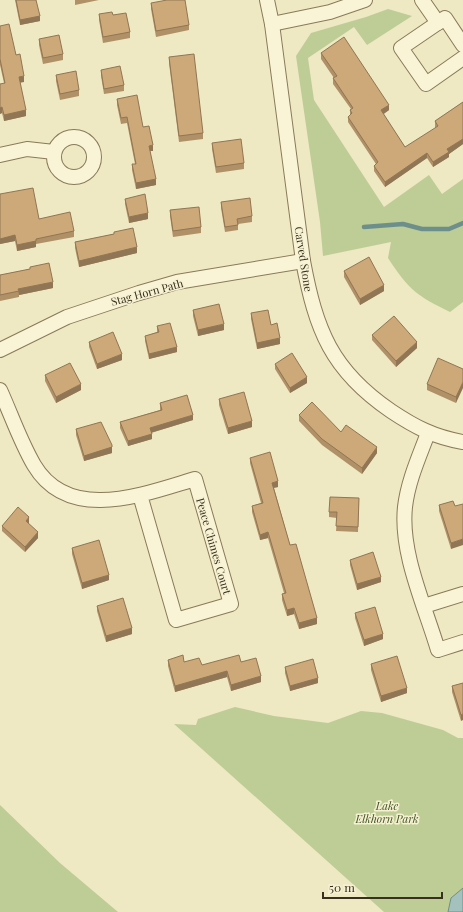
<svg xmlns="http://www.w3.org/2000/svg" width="463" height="912" font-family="'Playfair Display',serif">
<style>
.green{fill:#becd96}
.water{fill:#a5c1bd;stroke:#6c8f8c}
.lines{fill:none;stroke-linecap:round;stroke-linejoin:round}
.stream{stroke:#6c8f8c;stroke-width:4.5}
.street-casing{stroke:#897a59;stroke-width:16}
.street{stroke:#f9f4d6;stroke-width:14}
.wall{fill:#b09067}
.shaded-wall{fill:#907654}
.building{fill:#cda878;stroke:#907654}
.labels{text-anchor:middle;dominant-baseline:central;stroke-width:3;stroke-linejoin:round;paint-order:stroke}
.street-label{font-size:11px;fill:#382f1e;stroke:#f6f1d2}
.park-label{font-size:11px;font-style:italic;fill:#415524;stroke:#f6f1d2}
</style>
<rect width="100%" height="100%" fill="#eee8c3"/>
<g class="green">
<path d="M388 9 412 16 367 45 354 27 308 58 314 100 384 207 429 175 442 194 463 179V302L450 312C417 296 408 289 388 258L391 242 323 256 320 222 296 56 311 33 366 17Z"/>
<path d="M235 707 274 716 328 723 361 711 382 713 443 730 458 738H463V912H384L174 724 196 725 198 719Z"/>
<path d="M0 805 60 863 118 912H0Z"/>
</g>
<path class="water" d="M463 888V912H448L451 898Z"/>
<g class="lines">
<path class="stream" d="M364 227 403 224 422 229H449L463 223"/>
<defs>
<g id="street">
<path d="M267 0 272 24 303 261C316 330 331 370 391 411 415 427 434 437 463 442"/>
<path d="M422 0 438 23"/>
<path d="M272 24 330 12 365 0"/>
<path d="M463 45 445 18 401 48 426 84 463 58"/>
<circle cx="74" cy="157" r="20"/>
<path d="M0 155 27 149 54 152"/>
<path d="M0 350 67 317 139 293 177 282 303 261"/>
<path d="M0 390C11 414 20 441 34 465 69 524 144 494 195 479L231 604 176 620 140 495"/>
<path d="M428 433C419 457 408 481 405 507 400 553 425 606 438 650L463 642"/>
<path d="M424 606 463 594"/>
</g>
</defs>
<use href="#street" class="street-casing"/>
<use href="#street" class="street"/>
</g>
<g class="wall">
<path d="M15 0H36L40 21 20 25Z"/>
<path d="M75 0H99L75 5Z"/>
<path d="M151 3 189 25V30L156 37 151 9Z"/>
<path d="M99 14 113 15 130 32V38L103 43 99 20Z"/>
<path d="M0 26 16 55 24 82H20L26 116 4 121 2 113 0 114 4 83 0 65Z"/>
<path d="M39 39 63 54V60L43 64 39 45Z"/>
<path d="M321 53 389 110 383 114 405 147 436 128 435 127V121L463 102V144L449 154V157L433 167 427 158 385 187 374 171V166L376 164 348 122V117L350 115V110L351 109 333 84V78H334L321 59Z"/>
<path d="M169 57 203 133V139L179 142 169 63Z"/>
<path d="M101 70 124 85V91L104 94 101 76Z"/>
<path d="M56 75 79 90V96L60 100 56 81Z"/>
<path d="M117 99 143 127 153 151H150L156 185 136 189 132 170V164H135L127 123 121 124 117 105Z"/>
<path d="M212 143 244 163V169L216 173 212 149Z"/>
<path d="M0 194 39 219 74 231V237L36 244V247L17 251 15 241 0 244Z"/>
<path d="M125 199 148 219 129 223 125 204Z"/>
<path d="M221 202 252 216V222L238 224V230L225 232 221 208Z"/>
<path d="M170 210 201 227V233L173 237 170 216Z"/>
<path d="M114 232 137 253 79 267 75 248V242L114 234Z"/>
<path d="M30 267 53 288 19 295V297L0 301V275L30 269Z"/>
<path d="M344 271 384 291 360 305 344 277Z"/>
<path d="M193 310 224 330 198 336 193 316Z"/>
<path d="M251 313 271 325 280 344 257 349 251 319Z"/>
<path d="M157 326 177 352 149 359 145 341V336L157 332Z"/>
<path d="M372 335 417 348 396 367 372 340Z"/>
<path d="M89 342 122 360 97 369 89 347Z"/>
<path d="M275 364 307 383 290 393 275 369Z"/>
<path d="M463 369 456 403 427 390V384Z"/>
<path d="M45 375 81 390 56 403 45 381Z"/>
<path d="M219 399 252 427 228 434 219 405Z"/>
<path d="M160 403 193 420 151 433 152 439 128 446 120 428V422L160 410Z"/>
<path d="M299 415 377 453 362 474 322 445 299 421Z"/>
<path d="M76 429 112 451V453L84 461 76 435Z"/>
<path d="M250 458 278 487 274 488 290 545 317 624 299 629 294 614 287 616 282 600V594L284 593 268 538 260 540 252 512V506L261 503 250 463Z"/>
<path d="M359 498 358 532 336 531 337 518 329 517V512Z"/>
<path d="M439 505 455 506 451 549 439 511Z"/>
<path d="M29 523V524L38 538 25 552 2 531V526Z"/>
<path d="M72 548 109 580 82 589 72 554Z"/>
<path d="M350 560 381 582 357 590 350 565Z"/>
<path d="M97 606 132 634 106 642 97 611Z"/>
<path d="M355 613 383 639 364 646 355 618Z"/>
<path d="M168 660 184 662 202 665 241 662 261 682 231 691 227 677 175 692 168 666Z"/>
<path d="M371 664 407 693 381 702 371 670Z"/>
<path d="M285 667 318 683 290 691 285 673Z"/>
<path d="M463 683 461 721 452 692V686Z"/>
</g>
<g class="shaded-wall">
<path d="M40 16V21L20 25V20Z"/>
<path d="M24 76V82L19 83V77Z"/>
<path d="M389 105V110L381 116V110Z"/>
<path d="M2 107V113L0 114V108Z"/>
<path d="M26 110V116L4 121V115Z"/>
<path d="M463 139V144L449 154V157L433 167V162L447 149Z"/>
<path d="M153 145V151H149V146Z"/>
<path d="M427 153V158L385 187V182Z"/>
<path d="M156 179V185L136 189V183Z"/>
<path d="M148 213V219L129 223V217Z"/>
<path d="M15 235V241L0 244V239Z"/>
<path d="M36 241V247L17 251V245Z"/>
<path d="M137 247V253L79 267V261Z"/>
<path d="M53 282V288L19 295 18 289Z"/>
<path d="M384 285V291L360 305V299Z"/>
<path d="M224 324V330L198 336V330Z"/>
<path d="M280 338V344L257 349V343Z"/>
<path d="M417 342V348L396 367V361Z"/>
<path d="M177 347V352L149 359V354Z"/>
<path d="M122 354V360L97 369V364Z"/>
<path d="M307 377V383L290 393V388Z"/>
<path d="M463 382V388L456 403V397Z"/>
<path d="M81 384V390L56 403V397Z"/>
<path d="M193 415V420L150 433V428Z"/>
<path d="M252 421V427L228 434V428Z"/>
<path d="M152 434V439L128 446V441Z"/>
<path d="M112 445V453L84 461V456Z"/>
<path d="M377 447V453L362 474V468Z"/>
<path d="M278 481V487L272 488V483Z"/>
<path d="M29 517V523L26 527V521Z"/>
<path d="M38 532V538L25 552V547Z"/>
<path d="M268 532V538L260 540V535Z"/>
<path d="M463 539V545L451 549V543Z"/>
<path d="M109 575V580L82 589V583Z"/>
<path d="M381 577V582L357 590V584Z"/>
<path d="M294 608V614L287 616V610Z"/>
<path d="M317 618V624L299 629V623Z"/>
<path d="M132 628V634L106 642V636Z"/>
<path d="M383 634V639L364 646V640Z"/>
<path d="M227 671V677L175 692V686Z"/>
<path d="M261 676V682L231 691V685Z"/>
<path d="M318 678V683L290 691V686Z"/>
<path d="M407 688V693L381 702V696Z"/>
<path d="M463 714V720L461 721V715Z"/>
</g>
<g class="building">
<path d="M16 0H36L40 16 20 20Z"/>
<path d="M167 0H185L189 25 156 31 151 3Z"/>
<path d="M112 12 113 15 126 13 130 32 103 37 99 14Z"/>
<path d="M9 24 16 55 20 54 24 76 19 77 26 110 4 115 2 107 0 108V84L5 83 0 59V26Z"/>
<path d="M59 35 63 54 43 58 39 39Z"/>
<path d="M344 37 389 105 381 110 405 147 438 126 435 121 463 102V139L447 149 449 152 433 162 427 153 385 182 374 166 378 162 348 117 352 113 350 110 353 108 333 78 337 76 321 53Z"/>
<path d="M194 54 203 133 179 136 169 57Z"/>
<path d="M120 66 124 85 104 89 101 70Z"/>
<path d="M76 71 79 90 60 94 56 75Z"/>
<path d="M137 95 143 127 149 126 153 145 149 146 156 179 136 183 132 164H136L127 117 121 118 117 99Z"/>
<path d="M241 139 244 163 216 167 212 143Z"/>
<path d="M33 188 39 219 70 212 74 231 36 239V241L17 245 15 235 0 239V194Z"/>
<path d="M145 194 148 213 129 217 125 199Z"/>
<path d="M250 198 252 216 237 219 238 225 225 227 221 202Z"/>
<path d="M199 207 201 227 173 231 170 210Z"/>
<path d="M133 228 137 247 79 261 75 242 114 234V232Z"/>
<path d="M369 257 384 285 360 299 344 271Z"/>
<path d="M49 263 53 282 18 289 19 291 0 295V275L30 269V267Z"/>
<path d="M219 304 224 324 198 330 193 310Z"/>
<path d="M268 310 271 325 277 323 280 338 257 343 251 313Z"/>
<path d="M394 316 417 342 396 361 372 335Z"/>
<path d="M170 323 177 347 149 354 145 336 159 332 157 326Z"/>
<path d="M113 332 122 354 97 364 89 342Z"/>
<path d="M292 353 307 377 290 388 275 364Z"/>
<path d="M438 358 463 369V382L456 397 427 384Z"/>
<path d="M70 363 81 384 56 397 45 375Z"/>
<path d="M244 392 252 421 228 428 219 399Z"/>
<path d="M187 395 193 415 150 428 152 434 128 441 120 422 162 410 160 403Z"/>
<path d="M312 402 341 432 346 425 377 447 362 468 322 439 299 415Z"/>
<path d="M101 422 112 445V447L84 456 76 429Z"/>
<path d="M270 452 278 481 272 483 290 545 296 544 317 618 299 623 294 608 287 610 282 594 286 593 268 532 260 535 252 506 263 503 250 458Z"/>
<path d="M330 497 359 498 358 527 336 526 337 512H329Z"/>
<path d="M453 501 455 506 463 504V539L451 543 439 505Z"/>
<path d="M18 507 29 517 26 521 38 532 25 547 2 526Z"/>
<path d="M99 540 109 575 82 583 72 548Z"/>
<path d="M373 552 381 577 357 584 350 560Z"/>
<path d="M123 598 132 628 106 636 97 606Z"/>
<path d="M375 607 383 634 364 640 355 613Z"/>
<path d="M183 655 184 662 199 658 202 665 239 655 241 662 256 658 261 676 231 685 227 671 175 686 168 660Z"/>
<path d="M397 656 407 688 381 696 371 664Z"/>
<path d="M313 659 318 678 290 686 285 667Z"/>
<path d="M463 683V714L461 715 452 686Z"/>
</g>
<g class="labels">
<g class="street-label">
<text transform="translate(304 259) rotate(81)">Carved Stone</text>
<text transform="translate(147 292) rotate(-15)">Stag Horn Path</text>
<text transform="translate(214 546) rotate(74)">Peace Chimes Court</text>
</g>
<g class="park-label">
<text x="387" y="805">Lake<tspan x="387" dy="13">Elkhorn Park</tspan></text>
</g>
</g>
<path d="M323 892v6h119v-6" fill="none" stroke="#382f1e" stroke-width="2"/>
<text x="329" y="892" font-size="12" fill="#382f1e" stroke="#f6f1d2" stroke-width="3" paint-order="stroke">50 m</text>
</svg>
